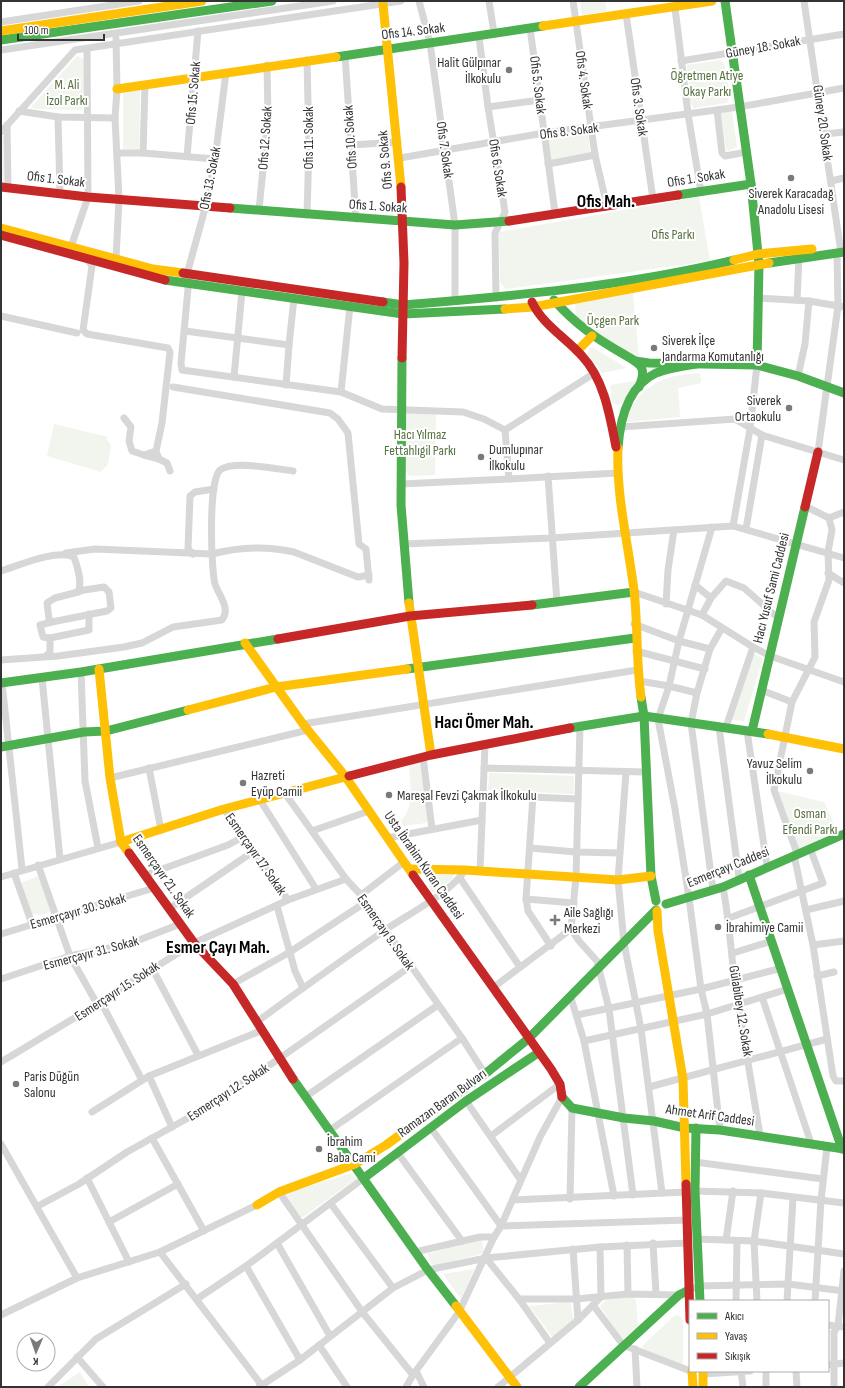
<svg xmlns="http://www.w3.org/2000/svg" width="845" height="1388" font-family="'Sofia Sans Condensed',sans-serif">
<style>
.green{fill:#f1f5ed}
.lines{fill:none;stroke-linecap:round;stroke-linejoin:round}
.street{stroke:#d7d7d7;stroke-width:7}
.fast{stroke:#4caf50;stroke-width:9}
.slow{stroke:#ffc107;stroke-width:9}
.jam{stroke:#c62828;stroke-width:9}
.poi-dot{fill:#7a7a7a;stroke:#fff;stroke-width:1.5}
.labels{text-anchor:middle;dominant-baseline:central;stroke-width:4;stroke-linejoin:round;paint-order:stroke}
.street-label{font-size:14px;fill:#333;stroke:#fff}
.poi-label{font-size:14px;fill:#333;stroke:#fff;text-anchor:start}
.park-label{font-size:14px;fill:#56703f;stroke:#fff}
.district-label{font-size:18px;font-weight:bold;fill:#000;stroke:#fff}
</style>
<rect width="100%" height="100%" fill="#fff"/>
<g class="green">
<path d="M580 1H605L607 11 582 15Z"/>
<path d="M77 56 84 59V104L82 110 35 109 31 107Z"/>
<path d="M721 60 724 63 730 96 727 103 694 108 690 102 687 65Z"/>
<path d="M140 90 139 150 123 149V93Z"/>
<path d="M729 111 732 112 737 147 728 151 726 149 721 116V113Z"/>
<path d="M588 133 590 153 551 161 548 140Z"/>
<path d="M1 135 4 137V183H1Z"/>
<path d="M699 197 710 261 506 289 500 282 499 232Z"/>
<path d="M633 293 639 359 577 324 575 303Z"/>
<path d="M592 347 627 368 602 373 588 354 589 348Z"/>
<path d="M700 373 701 383 678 388 680 417 628 422C626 405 649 384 665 379 676 375 688 374 700 373Z"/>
<path d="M639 380 625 401 619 405 612 403 610 385Z"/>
<path d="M404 413H436L435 475 409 476 405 470Z"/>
<path d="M54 424 108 437 107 440 111 445 108 464 101 472 47 456Z"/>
<path d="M753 654 763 658 744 721 730 720Z"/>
<path d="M420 763 428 816 426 823 403 826 401 821C415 806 410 784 409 765Z"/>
<path d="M489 773 574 776V794L488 790Z"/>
<path d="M777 791 824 802 838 832 799 849Z"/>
<path d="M454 874 452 879 435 892H432L425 875Z"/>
<path d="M38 876 51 911 42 915 32 914 21 883Z"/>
<path d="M351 1173 356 1179 303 1217H300L285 1195 287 1193Z"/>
<path d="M482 1240 484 1253 433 1266 427 1254Z"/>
<path d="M474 1269 461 1299 443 1274Z"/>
<path d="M632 1297 636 1300 638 1328 622 1339 600 1306 606 1300Z"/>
<path d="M570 1302 574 1321 554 1339 529 1306Z"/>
<path d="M675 1315 680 1316 683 1321V1363L679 1365 644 1350 642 1346Z"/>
<path d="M80 1372 89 1387H57Z"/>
</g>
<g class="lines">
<g class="street">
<path d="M419 1 430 43 455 225V301"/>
<path d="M489 1 494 33"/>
<path d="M573 1 595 155 607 206"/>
<path d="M804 1 840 246"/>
<path d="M675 8 688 114 701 192"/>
<path d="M626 14 653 199"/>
<path d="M1 22 139 1"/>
<path d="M530 28 555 213"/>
<path d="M479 37 488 107 505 212 495 233 496 298"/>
<path d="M116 39 117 89 115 118 119 199 116 259"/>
<path d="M1 50 333 1"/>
<path d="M345 55 356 219"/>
<path d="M681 61 844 34"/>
<path d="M226 73 215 159 206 205 187 274 188 289 181 363 182 370 341 392 382 409 463 412 484 419 505 430 593 374"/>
<path d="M488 107 540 100"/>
<path d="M717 110 722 153 725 156 747 152"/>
<path d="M19 111 58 117 115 118"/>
<path d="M58 117 60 193"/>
<path d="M7 125 8 188"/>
<path d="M1 132 75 50 401 1"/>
<path d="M825 134 844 132"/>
<path d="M351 145 398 142"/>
<path d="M117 153H143L215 159"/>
<path d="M143 153 145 85"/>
<path d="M187 156 198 31"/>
<path d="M400 158 544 133 739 107 844 88"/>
<path d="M548 164 595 155"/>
<path d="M831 181 844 178"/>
<path d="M259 210 268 118 267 65"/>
<path d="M307 215 309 145 307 60"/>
<path d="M71 247 88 197 87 49"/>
<path d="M88 260 92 266 83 330 87 334 168 348 170 352 162 423 156 451 159 459 167 463 170 471"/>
<path d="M757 298 809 301 844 307"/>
<path d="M797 300 799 258"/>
<path d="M1 316 77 333"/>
<path d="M185 331 289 345 286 385"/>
<path d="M289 345 294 298"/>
<path d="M798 376 805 344 809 301"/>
<path d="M234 377 242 291"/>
<path d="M173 387 330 413 338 419 348 433 359 544 366 549 369 580"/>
<path d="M341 392 350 306"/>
<path d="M124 418 131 427 129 441 132 451 144 455"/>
<path d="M621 427 735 419 762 435 844 460"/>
<path d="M505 430 509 479 618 473"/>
<path d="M156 451 144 455 159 459"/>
<path d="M818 452 838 306 837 253"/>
<path d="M548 476 557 603"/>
<path d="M401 484 509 479"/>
<path d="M805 506 829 518"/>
<path d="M733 526 844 558"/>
<path d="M712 527 679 641 669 686 658 719 675 809 689 898 701 989 707 1014 720 1130"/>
<path d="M746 529 762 435"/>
<path d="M403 544 551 538 733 526 750 429 757 365"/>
<path d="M66 553 95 549 212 554C238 547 267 546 294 552L358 577 369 575"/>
<path d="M193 554 188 549 190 496 195 492 214 489"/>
<path d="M1 571C20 565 56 549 74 557 77 566 83 582 78 592L81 591"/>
<path d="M828 573 844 583"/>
<path d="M695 585 711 598"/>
<path d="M78 592 55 598 47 603 49 619 52 622 107 611 111 608 109 592 104 587 84 590"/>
<path d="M634 592 702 615 753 647 770 656 844 682"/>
<path d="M666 604 668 570 674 530"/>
<path d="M702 615 711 598 726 581 744 588 778 618"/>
<path d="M52 622 40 625 43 637 50 638 89 630V614"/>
<path d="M634 624 679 641 710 649"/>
<path d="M636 651 705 669"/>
<path d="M46 656 50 652V638"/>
<path d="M1 660 58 656 124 647 142 643 173 627 222 620C231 608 219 596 215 584 211 568 208 480 220 470 234 460 276 469 293 471"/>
<path d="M81 672 85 781 98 848"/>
<path d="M42 678 60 859"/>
<path d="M639 681 669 686 697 693"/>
<path d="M2 683 22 869"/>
<path d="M761 690 792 702"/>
<path d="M303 724 637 670"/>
<path d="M580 726 576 877 571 929 579 941 597 961 609 1009 633 1195"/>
<path d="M719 727 739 878"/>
<path d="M726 727 753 647"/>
<path d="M747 731 767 866"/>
<path d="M423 757 432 829"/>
<path d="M149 768 161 830"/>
<path d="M484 768 645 772"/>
<path d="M626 772 618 880 624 943 641 1029 662 1193"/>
<path d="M110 778 308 730"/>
<path d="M284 792 346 879 361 895 462 1038 485 1074"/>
<path d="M483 795 578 799"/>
<path d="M533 796 526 899 528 911 551 946"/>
<path d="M260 800 316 889"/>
<path d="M224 809 288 900"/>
<path d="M312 831 369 811"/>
<path d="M387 838 482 820"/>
<path d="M530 848 576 852 619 853"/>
<path d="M797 853 774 790 792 702 815 657 814 622 829 580 828 552 832 530 829 518 844 512"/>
<path d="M794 855 813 945 833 1076 836 1081H844"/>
<path d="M38 865 70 956 97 1004"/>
<path d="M480 871 485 745"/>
<path d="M14 873 32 924"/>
<path d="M146 875 228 845 243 837"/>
<path d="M1 877 121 842"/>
<path d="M460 878 520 967"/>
<path d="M723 887C729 919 731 952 735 984 743 1035 752 1085 760 1135"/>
<path d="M713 890 691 723 697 693 710 649 722 628"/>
<path d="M361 895 404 862"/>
<path d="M526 899 574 903"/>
<path d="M277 906 295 971 303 988"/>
<path d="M169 909 254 851"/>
<path d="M806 910 844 901"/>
<path d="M729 918 823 883 810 848"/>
<path d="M1 934 154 888"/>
<path d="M813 945 844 941"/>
<path d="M733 953 772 941"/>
<path d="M152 968 198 1055"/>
<path d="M817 976 834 972"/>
<path d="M1 979 70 956 129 944 180 924"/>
<path d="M233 984 290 952 366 902"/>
<path d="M494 987 571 929"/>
<path d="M762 997 811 1143"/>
<path d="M571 998 584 1041 614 1196"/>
<path d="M101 1002 142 1080"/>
<path d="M577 1015 701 989 782 968"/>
<path d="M258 1021C300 990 342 960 385 930 407 915 452 892 465 870"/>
<path d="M584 1041 707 1014 788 989"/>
<path d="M1 1062 76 1017 194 943 288 900 346 879"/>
<path d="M149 1076 172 1127"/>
<path d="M649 1087 827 1039"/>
<path d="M305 1097 438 1005"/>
<path d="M466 1101 520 1179"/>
<path d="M92 1112 149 1076 263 1030"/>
<path d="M431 1128 501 1226 687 1220"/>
<path d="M330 1130 462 1038"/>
<path d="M491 1136 560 1084"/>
<path d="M152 1138 204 1231"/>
<path d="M1 1144 77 1278"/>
<path d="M397 1152 462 1241"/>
<path d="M695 1162 823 1179"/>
<path d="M87 1178 129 1262"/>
<path d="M695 1191 761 1193 844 1203"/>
<path d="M279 1192 363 1313 413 1375 459 1312 494 1237 501 1226 540 1137 562 1097"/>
<path d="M570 1199 572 1108"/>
<path d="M513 1200 686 1192"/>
<path d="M331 1204 393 1288"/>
<path d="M38 1206 79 1184 127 1152 197 1113 280 1058 411 966"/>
<path d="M109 1222 178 1184"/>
<path d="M697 1239 754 1241 844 1254"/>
<path d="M726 1240 733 1191"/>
<path d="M277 1243 330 1336"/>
<path d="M653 1243 656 1294"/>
<path d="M627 1245 628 1294"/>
<path d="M573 1249 578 1320"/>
<path d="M160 1252 263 1387"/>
<path d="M415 1252 480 1237H494"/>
<path d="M486 1258 519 1299 550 1343"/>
<path d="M246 1266 300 1360"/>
<path d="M695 1288 699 1286 788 1284 844 1291"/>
<path d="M197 1299 246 1266 364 1178"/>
<path d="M519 1299H576L628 1294 679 1295"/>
<path d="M736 1301 737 1242"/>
<path d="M757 1301 754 1241 761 1193"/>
<path d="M787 1301 793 1198"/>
<path d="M815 1301 821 1200 827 1147"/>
<path d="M593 1305 623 1345 693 1372"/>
<path d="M1 1315 77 1278 160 1252 257 1205"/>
<path d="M828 1325 844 1327"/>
<path d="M319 1345 347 1387"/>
<path d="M635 1349 637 1387"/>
<path d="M77 1357 103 1387"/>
<path d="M828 1365 844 1363"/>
<path d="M416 1371 424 1387"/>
<path d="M741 1371 743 1387"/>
<path d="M766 1371V1387"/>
<path d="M796 1371 797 1387"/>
<path d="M703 1374 750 1371"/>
<path d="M48 1387 96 1339 186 1284"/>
<path d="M259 1387 300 1360 393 1288 428 1270 486 1258 600 1247 687 1243"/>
<path d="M406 1387 413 1375"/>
<path d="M498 1387 578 1320 601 1297 600 1247"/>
<path d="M834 1387V1332L838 1326 844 1271"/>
</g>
<g class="fast">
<path d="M725 1 751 184 759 264 757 365"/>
<path d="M1 40 272 1"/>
<path d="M336 57 543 26"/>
<path d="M678 195 751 184"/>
<path d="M230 208 455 225 509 221"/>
<path d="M769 263 844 252"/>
<path d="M165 280 403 314 505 309"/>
<path d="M554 300C576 325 597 339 625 355 631 359 640 363 642 369 644 374 641 382 639 387"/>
<path d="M383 302 403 305C514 296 626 286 734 260"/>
<path d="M402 358 401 505 409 603"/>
<path d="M635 361 649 363 757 365 798 376 844 393"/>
<path d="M618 448C620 419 628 386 656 373 669 368 683 366 696 364"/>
<path d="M532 605 634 592"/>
<path d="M407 669 635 638"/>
<path d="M1 683 81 672 278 639"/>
<path d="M641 697 644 716 651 876 656 901"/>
<path d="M570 728 644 716 768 734"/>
<path d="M752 731 805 507"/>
<path d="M1 747 84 732 106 731 188 710"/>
<path d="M749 875 842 1149"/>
<path d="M666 904 723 887 844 834"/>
<path d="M293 1079 428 1270 456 1306"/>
<path d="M562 1097 572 1108 624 1118 654 1121 685 1128 720 1130 844 1149"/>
<path d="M433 1111 485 1074 528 1039 656 910"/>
<path d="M696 1128 695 1191 700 1301"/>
<path d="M364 1178 466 1101 538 1053"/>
<path d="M579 1387 679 1295 689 1290"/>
</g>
<g class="slow">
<path d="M383 4 401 187"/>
<path d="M543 26 712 1"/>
<path d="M1 31 202 1"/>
<path d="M117 89 336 57"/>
<path d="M1 228 153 269 183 273"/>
<path d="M734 260 758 254 812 249"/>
<path d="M505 309 533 307 769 263"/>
<path d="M577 351 592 336"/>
<path d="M618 448C616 495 628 543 634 590 638 625 636 661 641 697"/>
<path d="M409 603 431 755"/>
<path d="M245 643 303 724 345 776 413 875"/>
<path d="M99 669 110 778 121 842 129 853"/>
<path d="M188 710 276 687 407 669"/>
<path d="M768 734 844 749"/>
<path d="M121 842 224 809 349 776"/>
<path d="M410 869 465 870 618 880 651 876"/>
<path d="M657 911 658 931 683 1079 686 1184"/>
<path d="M257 1205 279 1192 355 1164 386 1145 433 1111"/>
<path d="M456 1306 517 1387"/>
<path d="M692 1371 693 1387"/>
<path d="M703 1371V1387"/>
</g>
<g class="jam">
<path d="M1 187 88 197 230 208"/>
<path d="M401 187 404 263 402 358"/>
<path d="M509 221 678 195"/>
<path d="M1 235 165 280"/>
<path d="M183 273 383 302"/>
<path d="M532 302C542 324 566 338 582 356 604 379 610 416 616 447"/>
<path d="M805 507 818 452"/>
<path d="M278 639 410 616 532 605"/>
<path d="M349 776 431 755 570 728"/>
<path d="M129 853 194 943 233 984 293 1079"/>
<path d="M413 875 551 1069 560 1084 562 1097"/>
<path d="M686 1184 690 1320"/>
</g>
</g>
<g class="poi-dot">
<circle cx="509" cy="70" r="4"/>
<circle cx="791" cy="178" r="4"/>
<circle cx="654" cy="348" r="4"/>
<circle cx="789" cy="408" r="4"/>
<circle cx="481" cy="457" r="4"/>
<circle cx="810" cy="771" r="4"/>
<circle cx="243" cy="783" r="4"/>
<circle cx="389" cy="795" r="4"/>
<path d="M553 914h4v4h4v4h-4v4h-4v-4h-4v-4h4z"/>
<circle cx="718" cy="927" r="4"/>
<circle cx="16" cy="1084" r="4"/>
<circle cx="319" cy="1149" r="4"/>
</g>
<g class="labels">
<g class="street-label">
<text transform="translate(413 31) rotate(-7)">Ofis 14. Sokak</text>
<text transform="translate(763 47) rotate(-10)">Güney 18. Sokak</text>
<text transform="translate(584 80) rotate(82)">Ofis 4. Sokak</text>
<text transform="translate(538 85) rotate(83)">Ofis 5. Sokak</text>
<text transform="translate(193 93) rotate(-85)">Ofis 15. Sokak</text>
<text transform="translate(639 107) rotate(82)">Ofis 3. Sokak</text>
<text transform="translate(823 123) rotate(82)">Güney 20. Sokak</text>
<text transform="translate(569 131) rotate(-7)">Ofis 8. Sokak</text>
<text transform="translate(350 137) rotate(-94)">Ofis 10. Sokak</text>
<text transform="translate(265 138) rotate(-86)">Ofis 12. Sokak</text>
<text transform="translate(308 138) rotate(-90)">Ofis 11. Sokak</text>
<text transform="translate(445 150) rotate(82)">Ofis 7. Sokak</text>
<text transform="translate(385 160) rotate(-95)">Ofis 9. Sokak</text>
<text transform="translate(498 168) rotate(81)">Ofis 6. Sokak</text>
<text transform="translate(210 178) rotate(-79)">Ofis 13. Sokak</text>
<text transform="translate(696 178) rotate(-9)">Ofis 1. Sokak</text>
<text transform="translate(56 179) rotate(7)">Ofis 1. Sokak</text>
<text transform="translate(378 206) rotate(4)">Ofis 1. Sokak</text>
<text transform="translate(771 588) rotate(-76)">Hacı Yusuf Sami Caddesi</text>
<text transform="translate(256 854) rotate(55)">Esmerçayır 17. Sokak</text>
<text transform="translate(424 865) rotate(55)">Usta İbrahim Kuran Caddesi</text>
<text transform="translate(728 867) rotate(-22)">Esmerçayı Caddesi</text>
<text transform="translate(164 876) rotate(55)">Esmerçayır 21. Sokak</text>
<text transform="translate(78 911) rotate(-16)">Esmerçayır 30. Sokak</text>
<text transform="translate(386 932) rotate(55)">Esmerçayı 9. Sokak</text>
<text transform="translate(91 953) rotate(-15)">Esmerçayır 31. Sokak</text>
<text transform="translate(117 991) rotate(-33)">Esmerçayır 15. Sokak</text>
<text transform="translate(741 1011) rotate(81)">Gülabibey 12. Sokak</text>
<text transform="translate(228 1092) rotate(-33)">Esmerçayı 12. Sokak</text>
<text transform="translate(442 1103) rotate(-36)">Ramazan Baran Bulvarı</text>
<text transform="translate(710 1115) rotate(8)">Ahmet Arif Caddesi</text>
</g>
<g class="poi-label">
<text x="501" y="62" text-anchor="end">Halit Gülpınar<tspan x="501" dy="16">İlkokulu</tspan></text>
<text x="791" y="193" text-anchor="middle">Siverek Karacadağ<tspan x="791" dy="16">Anadolu Lisesi</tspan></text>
<text x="662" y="340">Siverek İlçe<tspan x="662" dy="16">Jandarma Komutanlığı</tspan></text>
<text x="781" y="400" text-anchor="end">Siverek<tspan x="781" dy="16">Ortaokulu</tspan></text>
<text x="489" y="449">Dumlupınar<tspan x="489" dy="16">İlkokulu</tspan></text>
<text x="802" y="763" text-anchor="end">Yavuz Selim<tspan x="802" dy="16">İlkokulu</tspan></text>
<text x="251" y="775">Hazreti<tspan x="251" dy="16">Eyüp Camii</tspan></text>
<text x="397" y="795">Mareşal Fevzi Çakmak İlkokulu</text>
<text x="564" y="912">Aile Sağlığı<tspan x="564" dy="16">Merkezi</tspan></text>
<text x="726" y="927">İbrahimiye Camii</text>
<text x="24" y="1076">Paris Düğün<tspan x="24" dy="16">Salonu</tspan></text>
<text x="327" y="1141">İbrahim<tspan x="327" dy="16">Baba Cami</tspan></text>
</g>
<g class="park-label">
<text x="707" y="75">Öğretmen Atiye<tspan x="707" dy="16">Okay Parkı</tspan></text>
<text x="67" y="84">M. Ali<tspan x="67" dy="16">İzol Parkı</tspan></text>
<text x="673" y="234">Ofis Parkı</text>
<text x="613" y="320">Üçgen Park</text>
<text x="420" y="434">Hacı Yılmaz<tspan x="420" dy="16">Fettahlıgil Parkı</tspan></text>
<text x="810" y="813">Osman<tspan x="810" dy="16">Efendi Parkı</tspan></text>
</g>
<g class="district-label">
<text x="606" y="201">Ofis Mah.</text>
<text x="484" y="722">Hacı Ömer Mah.</text>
<text x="218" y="947">Esmer Çayı Mah.</text>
</g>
</g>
<rect width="845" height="1388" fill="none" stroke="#333333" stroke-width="4"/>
<rect x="689" y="1300" width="140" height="72" fill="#ffffff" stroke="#adadad"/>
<rect x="697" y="1313" width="20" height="6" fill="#4caf50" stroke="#adadad"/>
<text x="725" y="1320" font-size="12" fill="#333333">Akıcı</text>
<rect x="697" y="1333" width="20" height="6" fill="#ffc107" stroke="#adadad"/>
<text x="725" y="1340" font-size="12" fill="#333333">Yavaş</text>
<rect x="697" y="1353" width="20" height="6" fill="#c62828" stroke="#adadad"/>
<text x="725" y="1360" font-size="12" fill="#333333">Sıkışık</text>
<g transform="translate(36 1352) rotate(182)"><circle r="19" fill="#ffffff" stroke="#adadad"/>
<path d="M0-3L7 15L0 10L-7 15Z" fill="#7a7a7a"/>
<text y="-6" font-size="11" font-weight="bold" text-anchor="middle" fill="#333333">K</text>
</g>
<path d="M18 34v6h86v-6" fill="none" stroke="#333333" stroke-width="2"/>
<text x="24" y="34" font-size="12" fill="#333333" stroke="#ffffff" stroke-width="3" paint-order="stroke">100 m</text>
</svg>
